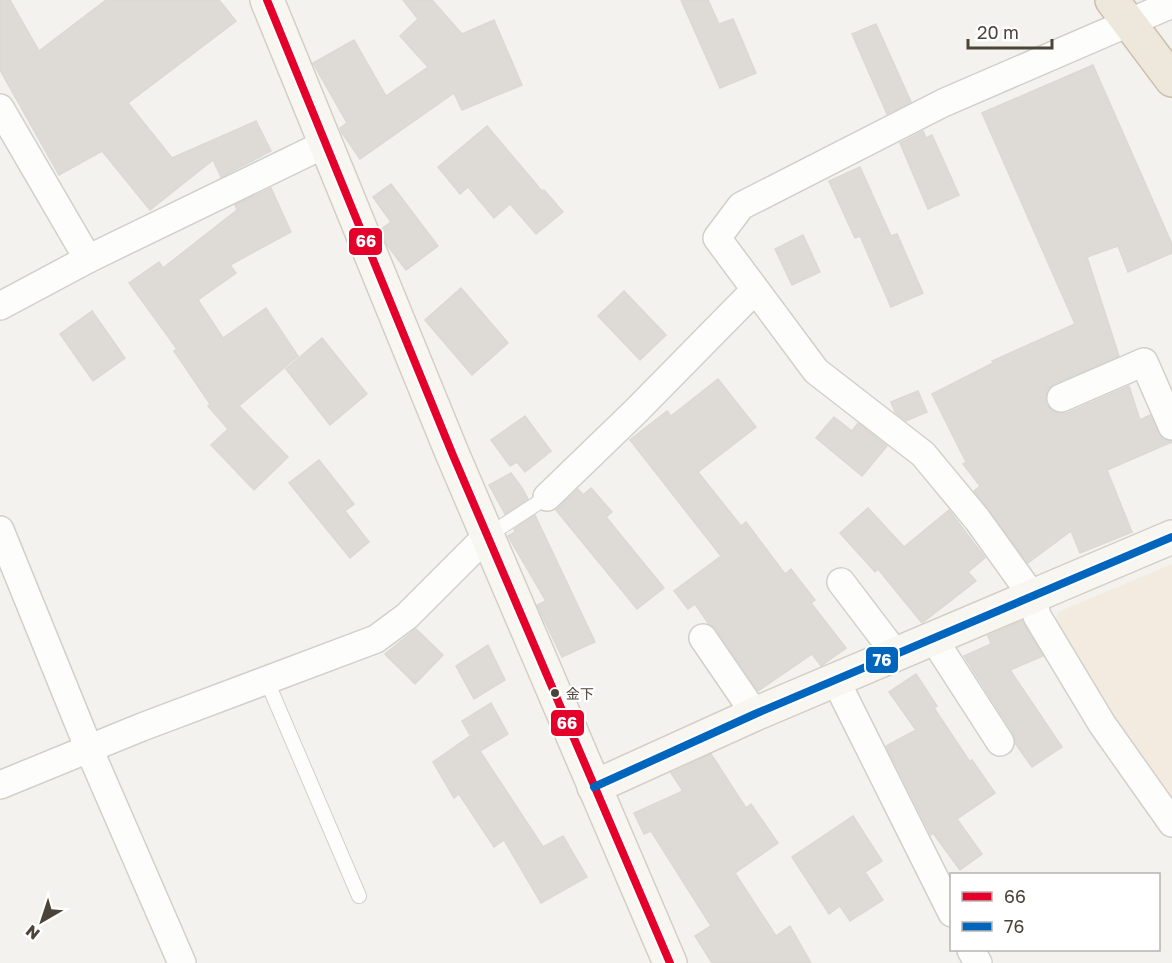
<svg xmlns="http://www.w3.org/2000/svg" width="1172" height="963" font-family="'Golos Text','Noto Sans JP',sans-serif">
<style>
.commercial{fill:#f3ebdf}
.building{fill:#dedbd6;stroke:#dcd9d4;stroke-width:1.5}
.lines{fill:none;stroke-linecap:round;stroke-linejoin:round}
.lane-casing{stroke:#d2d0cb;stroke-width:16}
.street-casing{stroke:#d2d0cb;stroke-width:30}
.secondary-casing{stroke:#d3cfc5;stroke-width:36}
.highway-casing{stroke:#ccbfa9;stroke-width:36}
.lane{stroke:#fdfdfc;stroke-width:14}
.street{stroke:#fdfdfc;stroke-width:27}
.secondary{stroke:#f7f6f1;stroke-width:33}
.highway{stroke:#ede8db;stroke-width:33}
.bus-1-casing{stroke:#fff;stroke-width:12}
.bus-2-casing{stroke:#fff;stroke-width:12}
.bus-1{stroke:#e4002b;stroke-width:8}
.bus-2{stroke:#0065bd;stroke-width:8}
.bus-dot{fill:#4b4439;stroke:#fff;stroke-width:2}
.labels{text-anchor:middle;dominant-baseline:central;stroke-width:4.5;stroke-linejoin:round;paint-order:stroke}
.bus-label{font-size:14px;fill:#4b4439;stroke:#fff;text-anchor:start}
.line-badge{stroke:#fff;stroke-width:2}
.badge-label{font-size:16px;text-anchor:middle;font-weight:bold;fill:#fff}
</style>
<rect width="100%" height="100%" fill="#f4f2ee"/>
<path class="commercial" d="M1172 564V806L1112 722 1054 623 1058 612Z"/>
<g class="building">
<path d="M0 0H10L39 51 106 0H219L236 21 128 103 172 158 256 121 271 151 221 177 213 160 150 210 102 151 59 175 0 70Z"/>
<path d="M403 0H432L462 34 494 20 522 85 462 110 454 93 360 159 342 133 340 128 347 123 313 63 354 40 386 96 428 67 400 36 418 19Z"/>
<path d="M681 0H708L719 24 733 19 756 73 720 88Z"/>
<path d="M876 24 911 102 887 114 852 34Z"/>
<path d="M1093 65 1172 244V253L1128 272 1118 246 1087 257 1119 356 1054 384 1048 389 1045 397 1046 404 1052 411 1060 414 1067 413 1129 386 1140 420 1150 415 1162 438 1172 442 1107 470 1132 532 1080 553 1071 531 1028 563 974 491 980 486 963 464 966 462 932 394 993 363 992 361 1075 324 982 113Z"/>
<path d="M487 126 542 191 544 190 563 212 536 234 510 204 494 218 468 187 460 194 438 167Z"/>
<path d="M923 131 926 138 932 135 959 195 928 209 900 143Z"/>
<path d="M860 167 891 236 897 234 923 293 891 307 860 236 855 238 829 181Z"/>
<path d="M391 184 438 246 406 270 387 245 381 229 391 222 373 197Z"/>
<path d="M271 188 291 232 230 265 236 273 198 300 223 338 266 308 298 356 239 406 288 457 254 490 211 445 228 429 208 406 210 404 174 351 177 349 129 283 159 262 163 268 237 210 235 205Z"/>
<path d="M803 235 820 272 792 285 775 249Z"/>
<path d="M461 288 508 343 472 375 425 320Z"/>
<path d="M624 291 666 335 640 360 598 316Z"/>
<path d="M92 311 125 358 93 381 60 334Z"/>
<path d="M322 338 367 394 330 425 286 369Z"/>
<path d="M718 379 756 427 698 472 741 526 746 522 785 574 791 569 815 600 811 603 846 648 821 666 812 654 758 691 716 629 708 623 695 604 688 609 674 591 721 556 630 440 667 411 671 416Z"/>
<path d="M918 391 927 412 906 421 895 412 891 402Z"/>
<path d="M525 416 551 451 525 472 517 462 510 466 491 440Z"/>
<path d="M834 417 852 431 858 423 887 446 862 476 816 438Z"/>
<path d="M319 460 354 504 345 511 369 542 350 558 289 483Z"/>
<path d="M511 473 522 488 528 499 505 514 489 485Z"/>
<path d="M591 488 612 512 606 517 664 588 637 609 556 510 578 489 583 495Z"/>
<path d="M868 508 904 547 949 510 985 558 968 572 976 581 922 623 878 569 875 572 840 533Z"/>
<path d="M535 515 595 642 562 657 537 605 546 601 508 536 515 532 514 529Z"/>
<path d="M1022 621 1043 656 1010 670 1062 747 1032 767 1015 743 1013 733 964 656 991 644 988 636Z"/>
<path d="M416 629 443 655 415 684 385 654Z"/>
<path d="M488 645 505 680 474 699 456 666Z"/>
<path d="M916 674 937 706 934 708 970 762 972 760 995 793 957 819 982 854 960 870 933 833 931 835 886 746 916 730 889 692Z"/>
<path d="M491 703 508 734 480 751 543 847 563 836 587 877 541 903 504 840 494 847 459 794 454 798 433 762 470 736 476 746 462 721Z"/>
<path d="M711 754 746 808 751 804 778 843 735 873 776 936 790 926 811 963H712L695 936 711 926 651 831 644 834 634 813 683 791 671 773Z"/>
<path d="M853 816 882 861 865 872 883 900 850 921 840 906 829 914 792 857Z"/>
</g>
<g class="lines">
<defs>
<g id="lane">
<path d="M487 536 547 497"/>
<path d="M266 679 359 896"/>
</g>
<g id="street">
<path d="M1172 4 943 103 741 206 717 238 816 371 923 454 977 519 1033 597 1037 616 1102 724 1172 823"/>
<path d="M0 108 88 259 0 306"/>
<path d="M88 259 325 144"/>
<path d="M1061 398 1144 362 1172 426"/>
<path d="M547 497 636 411 754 291"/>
<path d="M0 530 89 749 182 963"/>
<path d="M841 582 895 653"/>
<path d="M703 638 755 714"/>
<path d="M933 638 1000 742"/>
<path d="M835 679 952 913"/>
<path d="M0 785 142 727 376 639 407 616 487 536"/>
<path d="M971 950 978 963"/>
</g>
<g id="secondary">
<path d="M267 0 452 453 670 963"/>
<path d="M594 787 755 714 1172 537"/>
</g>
<path id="highway" d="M1112 0 1172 80"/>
</defs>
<use href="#lane" class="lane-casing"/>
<use href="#street" class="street-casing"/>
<use href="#secondary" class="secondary-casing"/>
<use href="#highway" class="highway-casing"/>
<use href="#lane" class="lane"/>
<use href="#street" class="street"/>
<use href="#secondary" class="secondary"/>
<use href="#highway" class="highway"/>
<defs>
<path id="bus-1" d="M267 0 452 453 670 963"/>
<path id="bus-2" d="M594 787 755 714 1172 537"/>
</defs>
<use href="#bus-1" class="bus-1-casing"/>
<use href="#bus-2" class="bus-2-casing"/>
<use href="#bus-1" class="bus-1"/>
<use href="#bus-2" class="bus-2"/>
</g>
<circle class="bus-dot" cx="555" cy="693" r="5"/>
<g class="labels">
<g class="bus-label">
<text x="566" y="693">金下</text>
</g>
</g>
<g class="line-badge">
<rect x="348" y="227" width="35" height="29" rx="6" fill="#e4002b"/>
<rect x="865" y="646" width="34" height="28" rx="6" fill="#0065bd"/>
<rect x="550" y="709" width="35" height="28" rx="6" fill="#e4002b"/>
</g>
<g class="badge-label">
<text x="366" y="247">66</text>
<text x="882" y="666">76</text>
<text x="567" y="729">66</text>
</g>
<rect x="950" y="873" width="210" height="78" fill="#ffffff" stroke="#b7b4b0" stroke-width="1.5"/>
<rect x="962" y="892" width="30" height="9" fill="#e4002b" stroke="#b7b4b0" stroke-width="1.5"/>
<text x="1004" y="903" font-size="18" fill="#4b4439">66</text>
<rect x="962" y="922" width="30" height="9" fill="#0065bd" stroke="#b7b4b0" stroke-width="1.5"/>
<text x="1004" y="933" font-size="18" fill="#4b4439">76</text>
<g transform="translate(42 921) rotate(219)" stroke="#ffffff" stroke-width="4.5" paint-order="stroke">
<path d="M0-4.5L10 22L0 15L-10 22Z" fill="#4b4439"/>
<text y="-9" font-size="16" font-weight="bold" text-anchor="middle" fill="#4b4439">N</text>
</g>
<path d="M968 39v9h84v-9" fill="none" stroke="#4b4439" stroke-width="3"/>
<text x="977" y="39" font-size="18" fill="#4b4439" stroke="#ffffff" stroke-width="4.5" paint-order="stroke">20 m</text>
</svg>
